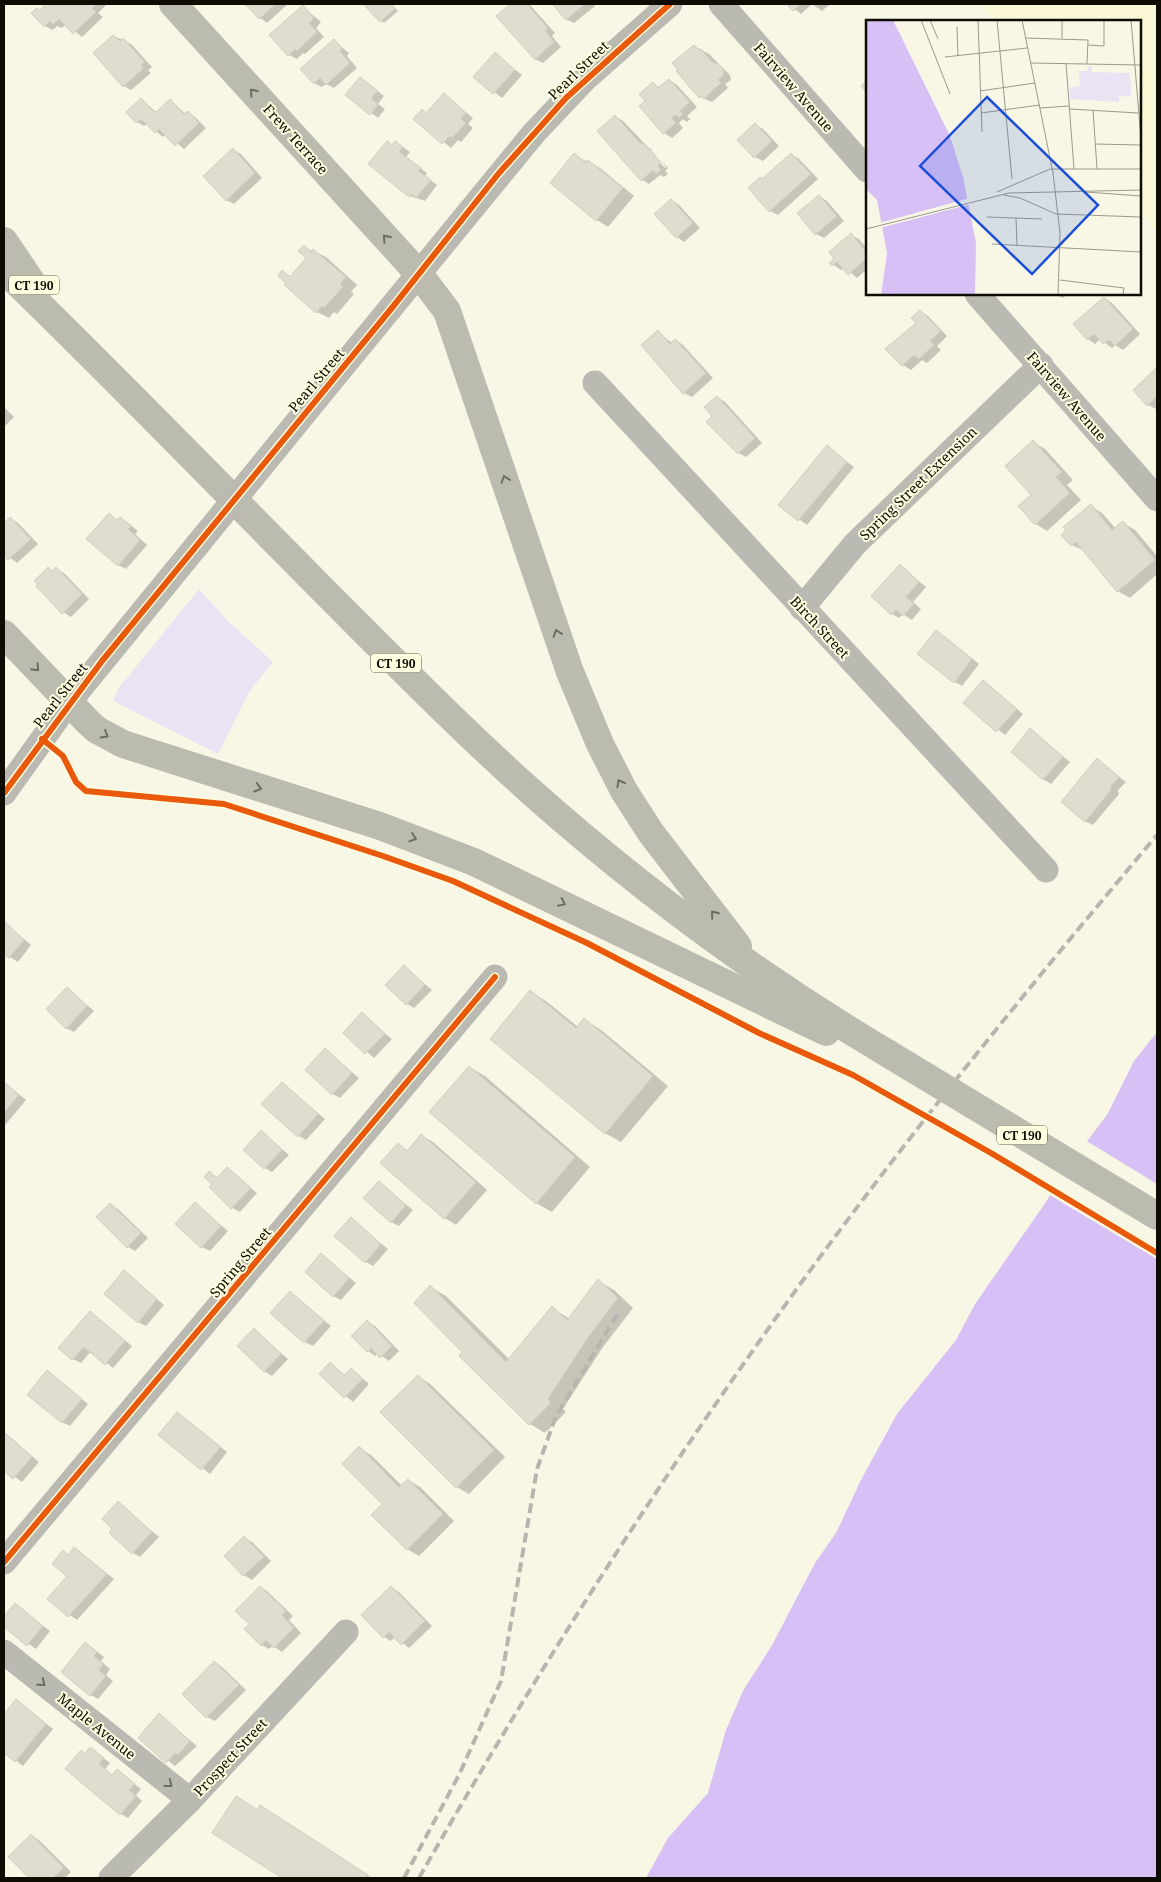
<svg xmlns="http://www.w3.org/2000/svg" width="1161" height="1882" font-family="'Noto Serif',serif">
<style>
.built{fill:#f9f7d6}
.green{fill:#ebe2f4}
.water{fill:#d6c0f5}
.pier{fill:#f8f7e6}
.shadow{fill:#0003;fill-rule:evenodd}
.building{fill:#deddce;stroke:#cfcec0}
.lines{fill:none;stroke-linecap:round;stroke-linejoin:round}
.minor{stroke:#bab9b2;stroke-width:25}
.major{stroke:#bcbbb0;stroke-width:28}
.rail{stroke:#b7b6ae;stroke-width:4;stroke-dasharray:10 5;stroke-linecap:butt}
.minor-bridge{stroke:#bab9b2;stroke-width:25}
.major-bridge{stroke:#bcbbb0;stroke-width:28}
.cycleway-casing{stroke:#fffddf;stroke-width:9}
.cycleway{stroke:#e8590c;stroke-width:6}
.oneway{stroke:#6e6d62}
.oneway2{stroke:#6d6c63}
.labels{text-anchor:middle;dominant-baseline:central;stroke-width:4;stroke-linejoin:round;paint-order:stroke}
.shield{fill:#fffddf;stroke:#575545;stroke-width:1}
.shield-label{font-size:12px;font-weight:bold;fill:#0f0d03}
.street-label{font-size:14px;fill:#0f0d03;stroke:#fffddf}
.inset-road{fill:none;stroke:#9b998b;stroke-width:1}
.view{fill:#1d4ed8;fill-opacity:0.15;stroke:#1d4ed8;stroke-width:2.5}
.inset-edge{fill:none;stroke:#0f0d03;stroke-width:2.5}
</style>
<rect width="100%" height="100%" fill="#f8f7e6"/>
<path class="built" d="M980 4H1157V232L1140 210V21H993Z"/>
<path class="green" d="M199 589 227 620 273 662 249 692 218 754 113 701 118 689Z"/>
<path class="water" d="M1157 1032V1878H646L668 1838 708 1793 726 1730 744 1689 771 1647 815 1563 836 1533 862 1478 897 1414 956 1340 975 1304 1046 1202 1062 1174 1107 1115 1134 1061Z"/>
<path class="pier" d="M1085 1140 1157 1184V1259L1048 1194 1060 1173Z"/>
<g class="shadow">
<path d="M46 4H107L98 13 103 17 82 37 66 24 62 28 57 26 53 30 45 26 37 9 41 11Z"/>
<path d="M247 4H288L267 23 260 18Z"/>
<path d="M368 4H391L398 11 384 23 366 5Z"/>
<path d="M512 4H529L555 33 552 36 561 47 543 63 535 59 498 16Z"/>
<path d="M554 4H594L595 6 574 23 566 19Z"/>
<path d="M788 4H830L822 11 812 4 801 14Z"/>
<path d="M303 7 321 22 316 28 324 37 305 54 303 53 297 59 289 55Z"/>
<path d="M114 36 131 44 152 67 148 70 151 73 131 90 124 86Z"/>
<path d="M334 41 349 53 347 56 357 68 334 88 326 84 322 87 314 83Z"/>
<path d="M694 46 709 54 730 75 731 80 725 84 728 88 712 102 700 97 678 72Z"/>
<path d="M495 54 522 75 502 98 475 77Z"/>
<path d="M360 78 384 96 378 104 385 109 378 118 347 95Z"/>
<path d="M669 80 677 85 697 107 687 116 690 119 687 122 683 119 679 123 683 128 672 138 664 133 647 101 653 84 661 88Z"/>
<path d="M444 95 473 118 468 124 473 128 461 142 458 140 451 148 415 118 427 114Z"/>
<path d="M141 99 157 113 170 101 186 114 188 113 195 117 206 128 184 149 166 134 163 137 147 124 144 126 137 122Z"/>
<path d="M615 116 623 121 668 168 665 171 668 174 664 177 660 175 649 184 642 180ZM646 148H650L666 167 665 168Z"/>
<path d="M756 125 763 129 779 146 763 161 755 157Z"/>
<path d="M392 146 403 147 410 152 406 157 427 173 425 176 437 185 425 201 410 196 370 164Z"/>
<path d="M233 150 241 154 262 178 234 204 226 200Z"/>
<path d="M791 154 799 159 818 179 778 215 770 211 763 180Z"/>
<path d="M574 155 600 168 634 196 608 227 597 220 552 183Z"/>
<path d="M819 196 827 201 844 221 824 238 816 234Z"/>
<path d="M671 200 679 205 700 228 684 242 677 237Z"/>
<path d="M851 235 859 239 867 249V269L857 278 844 267 841 270 831 263Z"/>
<path d="M304 247 326 257 357 285 351 292 354 294 337 314 334 312 329 318 317 312 288 283 283 272 292 277 308 258Z"/>
<path d="M1055 294H1068L1063 298Z"/>
<path d="M1104 298 1112 303 1140 334 1123 350 1115 345 1112 348 1100 339 1095 344 1088 339Z"/>
<path d="M920 311 928 316 947 336 937 346 941 350 927 363 922 360 911 370 903 365 887 349 918 323Z"/>
<path d="M658 332 672 343 676 340 683 345 713 378 692 397 684 393Z"/>
<path d="M1157 369V408L1156 409 1148 405 1135 390Z"/>
<path d="M717 397 725 402 762 443 746 457 739 453 714 416Z"/>
<path d="M4 407 14 417 4 427Z"/>
<path d="M1033 442 1045 449 1073 480 1067 485 1081 500 1047 531 1036 524 1032 495Z"/>
<path d="M827 447 854 467 807 525 780 505Z"/>
<path d="M1091 506 1102 513 1116 529 1123 523 1135 530 1157 556V574L1130 598 1118 591 1085 551 1072 545 1068 531Z"/>
<path d="M109 515 118 521 121 518 128 523 138 531 135 534 147 545 126 569 118 565Z"/>
<path d="M10 518 18 523 38 544 17 563 4 553V524Z"/>
<path d="M900 566 926 587 913 602 921 609 912 620 903 614 899 618 892 614Z"/>
<path d="M56 569 64 573 89 599 71 617 63 612Z"/>
<path d="M944 636 979 664 962 686 955 682Z"/>
<path d="M983 681 1023 714 1005 735 965 703Z"/>
<path d="M1031 730 1070 762 1051 784 1043 779Z"/>
<path d="M1097 760 1126 782 1118 790 1119 794 1093 825 1085 821Z"/>
<path d="M4 922 31 945 18 962 5 954 4 956Z"/>
<path d="M404 967 432 990 414 1008 407 1004Z"/>
<path d="M68 989 94 1011 74 1032 66 1028Z"/>
<path d="M530 992 546 1001 578 1027 584 1020 600 1029 668 1086 621 1142 605 1133Z"/>
<path d="M362 1014 392 1039 374 1058 345 1032Z"/>
<path d="M325 1050 359 1078 340 1098 333 1094Z"/>
<path d="M469 1067 485 1076 590 1167 552 1212 536 1203Z"/>
<path d="M4 1082 26 1100 6 1124 4 1123Z"/>
<path d="M282 1083 325 1119 306 1140 299 1136Z"/>
<path d="M262 1132 289 1155 272 1172 265 1168Z"/>
<path d="M422 1136 433 1142 487 1190 456 1225 445 1218 382 1163 398 1145 409 1151Z"/>
<path d="M228 1168 257 1193 240 1212 232 1208 213 1184 209 1172 218 1178Z"/>
<path d="M379 1183 413 1210 399 1226 391 1222Z"/>
<path d="M195 1204 228 1231 210 1251 202 1247Z"/>
<path d="M110 1205 118 1209 148 1238 135 1251 128 1247Z"/>
<path d="M351 1219 388 1249 373 1266 366 1262Z"/>
<path d="M321 1255 356 1283 341 1300 333 1296Z"/>
<path d="M124 1272 164 1305 146 1326 138 1322Z"/>
<path d="M598 1281 614 1290 633 1308 603 1347 563 1409 566 1412 545 1433 530 1424 464 1352 430 1287 446 1296 510 1360 552 1308 570 1319Z"/>
<path d="M290 1292 331 1326 313 1346 305 1342Z"/>
<path d="M90 1312 132 1346 113 1368 91 1351 81 1363 73 1359Z"/>
<path d="M367 1322 375 1326 399 1351 389 1361 378 1353 375 1356 368 1351Z"/>
<path d="M254 1330 288 1359 272 1376 264 1371Z"/>
<path d="M330 1364 345 1375 351 1369 369 1384 353 1402 320 1374Z"/>
<path d="M47 1372 88 1404 70 1426 62 1422Z"/>
<path d="M419 1377 430 1384 505 1457 469 1494 457 1487Z"/>
<path d="M177 1414 227 1452 210 1474 160 1435Z"/>
<path d="M4 1432 39 1462 22 1482 4 1469Z"/>
<path d="M359 1448 371 1455 402 1486 408 1480 420 1487 454 1521 419 1556 407 1549Z"/>
<path d="M118 1503 159 1537 140 1557 133 1553 114 1529Z"/>
<path d="M245 1538 252 1542 271 1561 252 1580 244 1575 225 1556Z"/>
<path d="M75 1549 114 1579 77 1620 48 1599 68 1576 63 1552 69 1555Z"/>
<path d="M261 1587 268 1592 293 1616 289 1620 301 1633 282 1652 273 1646 269 1649 262 1645 251 1624Z"/>
<path d="M391 1588 399 1592 432 1626 409 1648 395 1637 391 1641 384 1637Z"/>
<path d="M15 1605 50 1631 36 1649 4 1626V1618Z"/>
<path d="M86 1643 104 1657 101 1661 110 1669 106 1675 113 1681 98 1699 91 1695Z"/>
<path d="M215 1662 222 1667 246 1690 215 1721 207 1717 184 1694Z"/>
<path d="M16 1700 53 1729 23 1766 4 1751V1715Z"/>
<path d="M159 1715 197 1746 175 1766 140 1738Z"/>
<path d="M90 1748 110 1763 105 1769 113 1776 118 1771 141 1789 136 1795 142 1801 128 1818 121 1814 86 1754Z"/>
<path d="M258 1811 276 1816 372 1878H285L214 1832Z"/>
<path d="M31 1836 39 1840 71 1872 65 1878H30L10 1857Z"/>
</g>
<g class="building">
<path d="M45 4H96L92 8 96 12 73 34 59 19 53 25 50 21 44 27 31 13 37 8 40 11Z"/>
<path d="M245 4H276L259 19Z"/>
<path d="M366 4H391L395 9 380 22 364 5Z"/>
<path d="M510 4H527L548 28 545 31 554 42 535 60 496 16Z"/>
<path d="M552 4H585L566 20Z"/>
<path d="M786 4H801L793 11Z"/>
<path d="M303 5 314 18 309 23 317 32 297 51 295 49 288 56 269 35Z"/>
<path d="M113 35 120 41 123 38 145 62 141 65 144 68 123 87 93 53Z"/>
<path d="M334 39 342 48 340 51 350 63 326 85 320 78 314 84 300 69Z"/>
<path d="M694 45 699 50 701 49 713 63H717L723 69 724 75 718 80 721 83 704 99 701 96 699 98 676 71 678 70 672 63Z"/>
<path d="M495 52 515 70 493 94 473 77Z"/>
<path d="M360 77 378 91 371 98 378 104 370 115 345 95Z"/>
<path d="M669 79 690 102 680 111 683 114 679 118 676 115 672 118 676 123 663 134 639 106 645 101 639 94 653 82 658 88Z"/>
<path d="M867 80V93L861 86Z"/>
<path d="M444 93 466 113 461 119 466 123 452 138 450 136 442 144 413 119 422 109 426 113Z"/>
<path d="M141 98 155 113 170 99 184 114 188 111 199 123 175 146 159 129 155 133 141 119 136 123 126 112Z"/>
<path d="M615 115 641 144 643 142 661 163 658 166 661 170 656 174 653 170 641 181 597 131Z"/>
<path d="M755 123 772 141 754 158 737 140Z"/>
<path d="M387 141 392 145 395 141 403 147 399 152 421 168 418 171 431 180 416 198 412 194 409 197 368 164Z"/>
<path d="M233 148 255 173 226 201 203 176Z"/>
<path d="M574 153 586 163 588 160 623 188 596 221 550 183Z"/>
<path d="M791 153 811 174 769 212 748 188 760 177 762 179Z"/>
<path d="M819 195 837 216 815 235 797 213Z"/>
<path d="M671 199 693 223 676 238 654 214Z"/>
<path d="M851 233 867 253V258L848 275 837 262 832 266 829 263 834 259 829 252Z"/>
<path d="M304 245 311 252 313 249 346 277 340 284 343 287 324 308 322 306 316 313 284 285 286 283 278 276 282 270 290 277 306 258 298 251Z"/>
<path d="M1104 297 1133 329 1115 346 1109 340 1103 344 1094 334 1087 340 1073 324Z"/>
<path d="M920 310 941 331 930 341 934 345 919 359 914 355 902 366 885 349 916 323 911 318Z"/>
<path d="M658 330 670 344 675 339 706 373 683 394 641 345Z"/>
<path d="M1157 367V396L1147 406 1133 390Z"/>
<path d="M717 396 755 438 738 454 706 422 712 416 704 407Z"/>
<path d="M1033 440 1062 472 1056 477 1070 493 1035 525 1018 506 1031 495 1005 466Z"/>
<path d="M827 445 847 462 798 521 778 505Z"/>
<path d="M1091 504 1112 530 1123 521 1155 560 1117 592 1076 542 1071 546 1061 535 1066 530 1063 527Z"/>
<path d="M109 513 117 520 120 517 131 526 128 529 140 540 118 566 86 539Z"/>
<path d="M10 517 31 539 8 560 4 555V523Z"/>
<path d="M900 564 919 582 906 597 914 604 903 616 896 610 891 615 871 596Z"/>
<path d="M48 567 52 571 56 567 82 594 62 614 36 586 38 584 34 581Z"/>
<path d="M936 630 972 659 954 683 917 654Z"/>
<path d="M983 680 1017 709 996 732 963 703Z"/>
<path d="M1030 728 1063 757 1043 780 1011 752Z"/>
<path d="M1097 758 1119 777 1111 786V790L1085 822 1061 802Z"/>
<path d="M4 921 24 940 9 958 4 954Z"/>
<path d="M404 965 425 985 406 1005 385 985Z"/>
<path d="M67 987 87 1006 66 1029 46 1009Z"/>
<path d="M530 990 576 1028 584 1018 653 1076 605 1134 490 1039Z"/>
<path d="M362 1012 385 1034 365 1054 343 1033Z"/>
<path d="M325 1048 352 1073 332 1095 305 1070Z"/>
<path d="M469 1066 575 1157 536 1204 429 1112Z"/>
<path d="M4 1082 19 1095 4 1113Z"/>
<path d="M282 1082 318 1114 298 1137 261 1104Z"/>
<path d="M261 1130 282 1150 264 1169 243 1150Z"/>
<path d="M421 1134 476 1182 444 1219 380 1163 398 1143 407 1151Z"/>
<path d="M227 1167 251 1188 231 1209 209 1187 212 1184 204 1177 209 1171 217 1178Z"/>
<path d="M379 1181 406 1205 391 1223 363 1198Z"/>
<path d="M195 1202 221 1226 201 1248 175 1224Z"/>
<path d="M110 1203 141 1233 127 1248 96 1217Z"/>
<path d="M351 1217 381 1244 365 1263 334 1236Z"/>
<path d="M321 1253 349 1278 333 1297 305 1272Z"/>
<path d="M124 1270 157 1299 138 1323 104 1294Z"/>
<path d="M598 1279 618 1298 587 1339 548 1399 551 1403 529 1425 459 1356 462 1352 414 1303 430 1285 506 1362 552 1306 567 1320Z"/>
<path d="M290 1291 324 1321 304 1343 270 1313Z"/>
<path d="M90 1311 125 1341 105 1365 84 1347 72 1360 58 1348Z"/>
<path d="M367 1320 392 1346 380 1358 371 1348 367 1352 351 1336Z"/>
<path d="M254 1328 281 1354 264 1372 237 1346Z"/>
<path d="M330 1362 344 1375 351 1368 363 1379 344 1398 319 1374Z"/>
<path d="M47 1370 82 1399 62 1423 27 1395Z"/>
<path d="M418 1375 494 1450 456 1488 380 1412Z"/>
<path d="M177 1412 221 1447 201 1470 158 1435Z"/>
<path d="M4 1432 32 1457 13 1479 4 1471Z"/>
<path d="M359 1446 399 1487 408 1479 443 1514 407 1550 371 1515 382 1504 342 1464Z"/>
<path d="M118 1501 152 1532 132 1554 109 1533 112 1529 102 1519Z"/>
<path d="M244 1536 264 1557 243 1576 224 1556Z"/>
<path d="M74 1547 107 1574 68 1617 47 1599 67 1576 52 1564 63 1550 68 1555Z"/>
<path d="M260 1586 286 1611 282 1615 294 1628 274 1648 266 1640 261 1646 244 1629 249 1624 235 1611Z"/>
<path d="M391 1586 425 1621 401 1645 389 1632 383 1638 361 1615Z"/>
<path d="M15 1603 43 1626 27 1646 4 1627V1616Z"/>
<path d="M85 1642 97 1652 94 1656 103 1664 99 1670 106 1676 90 1696 61 1672Z"/>
<path d="M214 1661 239 1685 206 1718 182 1694Z"/>
<path d="M16 1699 46 1724 15 1762 4 1753V1714Z"/>
<path d="M159 1713 190 1741 178 1755 175 1753 166 1763 138 1738Z"/>
<path d="M90 1747 104 1758 99 1764 112 1775 117 1769 135 1784 129 1790 136 1796 120 1815 65 1769 81 1750 85 1753Z"/>
<path d="M236 1796 258 1810 260 1805 368 1875 366 1878H282L212 1833Z"/>
<path d="M31 1834 64 1868 53 1878H29L8 1857Z"/>
</g>
<g class="lines">
<g class="minor">
<path d="M721 4 867 170"/>
<path d="M977 294 1157 499"/>
<path d="M595 383 1046 870"/>
<path d="M316 399 534 133 586 78 670 4"/>
<path d="M802 608 855 544 1041 365"/>
<path d="M4 793 69 702 198 544"/>
<path d="M4 1562 495 977"/>
<path d="M4 1652 190 1800"/>
<path d="M111 1878 190 1800 346 1632"/>
</g>
<g class="major">
<path d="M173 4 419 274 447 311 570 672 600 744 624 791 651 833 738 946"/>
<path d="M4 241 33 284"/>
<path d="M4 270C124 386 239 506 357 624 413 680 469 736 528 789 639 888 759 977 887 1053"/>
<path d="M4 634 88 722 97 730 123 744 380 826 474 862 826 1032"/>
</g>
<g class="rail">
<path d="M404 1878 459 1775 501 1681 537 1469 556 1416 617 1315"/>
<path d="M419 1878C535 1674 663 1474 801 1283 913 1129 1034 981 1157 835"/>
</g>
<path class="minor-bridge" d="M198 544 316 399"/>
<path class="major-bridge" d="M887 1053 1157 1216"/>
<defs>
<g id="cycleway">
<path d="M42 739 63 756 76 782 86 791 224 804 383 856 453 881 587 943 759 1033 853 1075 991 1153 1157 1253"/>
<path d="M4 793 102 661 391 309 499 173 566 98 670 4"/>
<path d="M4 1562 495 977"/>
</g>
</defs>
<use href="#cycleway" class="cycleway-casing"/>
<use href="#cycleway" class="cycleway"/>
</g>
<defs><path id="oneway-chevron" d="M-2-3.5L2.5 0L-2 3.5" fill="none" stroke-width="1.6" stroke-linecap="round" stroke-linejoin="round" transform="scale(1.25)"/></defs>
<g class="oneway">
<use href="#oneway-chevron" transform="translate(253 92) rotate(-132)"/>
<use href="#oneway-chevron" transform="translate(386 238) rotate(-132)"/>
<use href="#oneway-chevron" transform="translate(505 479) rotate(-109)"/>
<use href="#oneway-chevron" transform="translate(557 633) rotate(-109)"/>
<use href="#oneway-chevron" transform="translate(36 668) rotate(47)"/>
<use href="#oneway-chevron" transform="translate(105 735) rotate(31)"/>
<use href="#oneway-chevron" transform="translate(620 783) rotate(-119)"/>
<use href="#oneway-chevron" transform="translate(258 788) rotate(17)"/>
<use href="#oneway-chevron" transform="translate(413 838) rotate(19)"/>
<use href="#oneway-chevron" transform="translate(562 903) rotate(26)"/>
<use href="#oneway-chevron" transform="translate(714 914) rotate(-129)"/>
</g>
<g class="oneway2">
<use href="#oneway-chevron" transform="translate(42 1683) rotate(39)"/>
<use href="#oneway-chevron" transform="translate(169 1784) rotate(38)"/>
</g>
<g class="labels">
<g class="shield">
<rect x="9" y="275.5" width="50" height="19" rx="4"/>
<rect x="371" y="653.5" width="50" height="19" rx="4"/>
<rect x="997" y="1125.5" width="50" height="19" rx="4"/>
</g>
<g class="shield-label">
<text x="34" y="285">CT 190</text>
<text x="396" y="663">CT 190</text>
<text x="1022" y="1135">CT 190</text>
</g>
<g class="street-label">
<text transform="translate(578 70) rotate(-44)">Pearl Street</text>
<text transform="translate(794 87) rotate(49)">Fairview Avenue</text>
<text transform="translate(296 139) rotate(48)">Frew Terrace</text>
<text transform="translate(316 380) rotate(-50)">Pearl Street</text>
<text transform="translate(1067 396) rotate(49)">Fairview Avenue</text>
<text transform="translate(918 483) rotate(-44)">Spring Street Extension</text>
<text transform="translate(820 627) rotate(47)">Birch Street</text>
<text transform="translate(60 695) rotate(-52)">Pearl Street</text>
<text transform="translate(240 1262) rotate(-50)">Spring Street</text>
<text transform="translate(97 1726) rotate(39)">Maple Avenue</text>
<text transform="translate(230 1757) rotate(-47)">Prospect Street</text>
</g>
</g>
<g transform="translate(866 20)">
<rect width="275" height="275" fill="#f8f7e6"/>
<path d="M222 46H226V52L264 53 265 77 253 76V82L204 79V67L214 66 213 51H221Z" fill="#ebe2f4"/>
<path d="M0 0H27L84 116 97 157 110 223 109 275H15L21 233 11 180 0 169Z" fill="#d6c0f5"/>
<path d="M104 178 105 184 14 208 13 203Z" fill="#f8f7e6"/>
<path class="inset-road" d="M55 0 84 74M64 0 72 19M112 0 116 112M131 0 146 159M156 0 187 153 194 213 192 275M196 0V18M265 0 275 118M91 7 92 36M159 18 222 20 221 44M222 25 238 26V0M79 37 161 28M165 43 275 45M200 43 208 149M114 71 169 63M174 88 203 86M204 89 272 93M227 90 231 149M115 93 174 85M229 124 275 125M131 172 184 149H275M220 172 275 176M138 175 154 178 190 194 275 197M121 197 176 199M150 198 151 226M0 209 143 173 275 170M126 224 275 232M194 260 258 268 257 275"/>
<path class="view" d="M121 77 232 185 166 254 54 146Z"/>
<rect width="275" height="275" class="inset-edge"/>
</g>
<rect width="1161" height="1882" fill="none" stroke="#0f0d03" stroke-width="10"/>
</svg>
